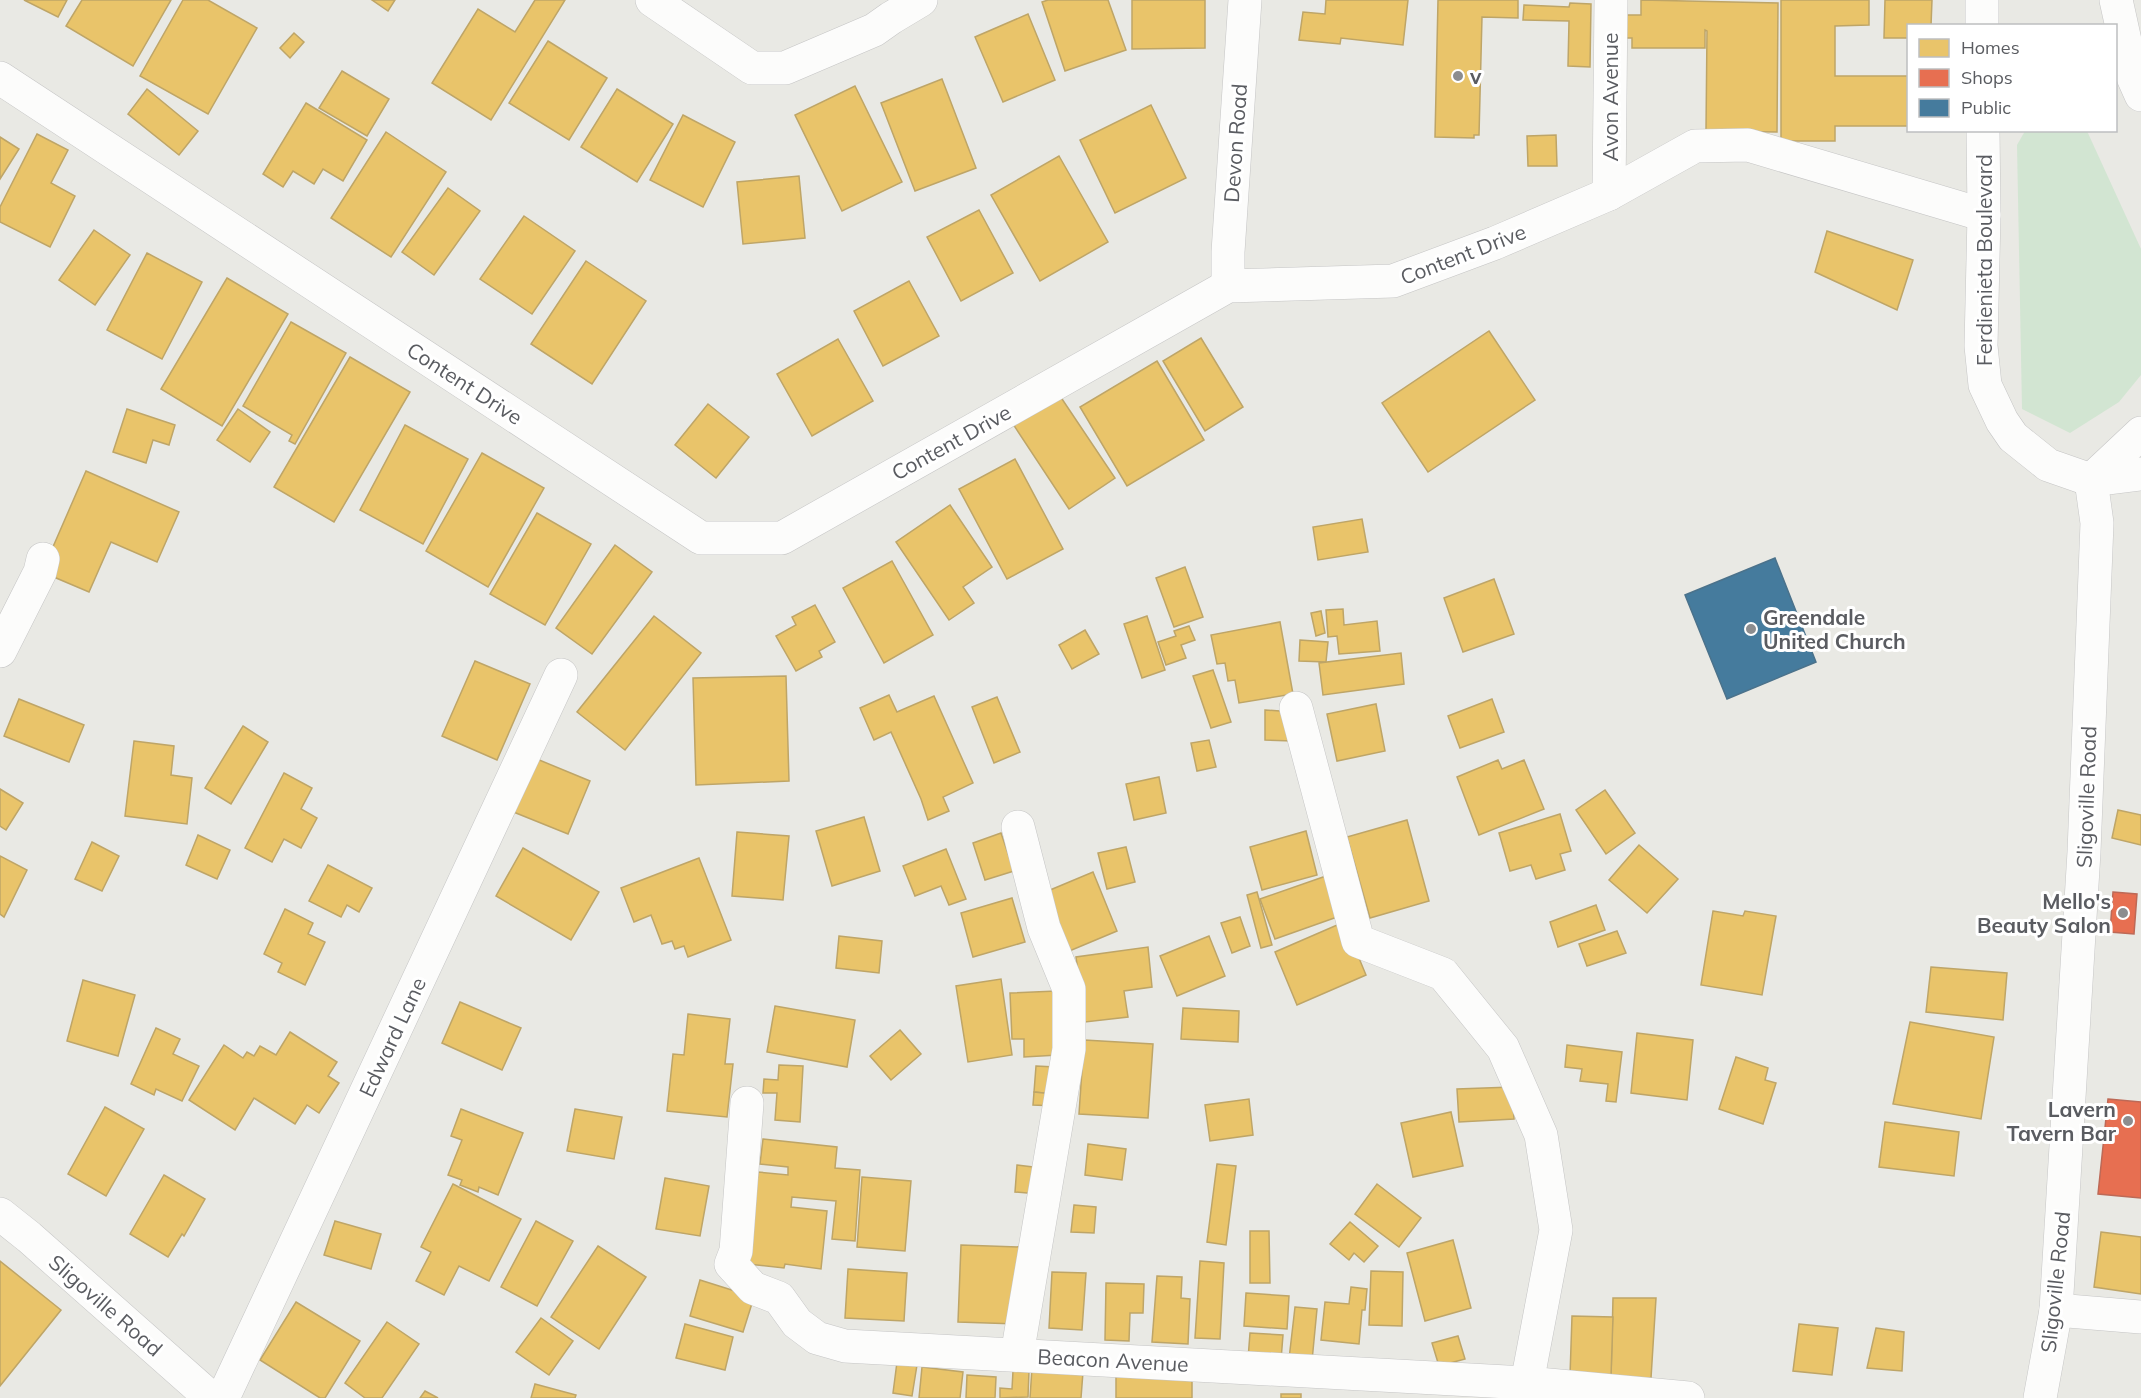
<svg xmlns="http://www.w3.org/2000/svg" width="2141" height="1398" font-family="Mulish,sans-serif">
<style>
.green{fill:#d2e5d2}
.homes{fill:#e9c46a;stroke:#bea567;stroke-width:1.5}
.shops{fill:#e76f51;stroke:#bd6956;stroke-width:1.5}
.public{fill:#457b9d;stroke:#4b728b;stroke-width:1.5}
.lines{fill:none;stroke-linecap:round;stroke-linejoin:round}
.street-casing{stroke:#c5c5c5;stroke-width:34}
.secondary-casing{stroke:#c6c6c6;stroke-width:34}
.street{stroke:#fcfcfb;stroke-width:33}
.secondary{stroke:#fcfcfb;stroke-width:33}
.poi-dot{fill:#8c8d8f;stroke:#fff;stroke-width:2}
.labels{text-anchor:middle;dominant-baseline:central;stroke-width:6;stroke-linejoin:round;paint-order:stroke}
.poi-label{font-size:21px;font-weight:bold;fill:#5a5c61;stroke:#fff;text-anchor:start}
.street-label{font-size:21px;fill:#5a5c61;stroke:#fff}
</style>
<rect width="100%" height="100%" fill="#e9e9e4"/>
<path class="green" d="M2025 131H2087L2141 249V375L2119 402 2070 433 2022 409 2017 145Z"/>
<g class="homes">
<path d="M24 0H67L58 17Z"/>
<path d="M82 0H171L133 66 66 26Z"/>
<path d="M183 0H208L257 28 208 114 140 76Z"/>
<path d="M372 0H395L388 11Z"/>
<path d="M535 0H565L491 120 432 83 478 9 515 32Z"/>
<path d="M1048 0H1108L1126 50 1065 71 1042 2Z"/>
<path d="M1132 0H1205V48L1132 49Z"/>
<path d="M1326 0H1408L1403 45 1341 38 1340 44 1299 40 1303 12 1325 14Z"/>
<path d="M1438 0H1518V18L1482 17 1479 135H1474V138L1435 137Z"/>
<path d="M1641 0 1778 3 1777 132 1706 131 1707 31 1705 30V48H1632V38H1612V15H1641Z"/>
<path d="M1781 0H1869V25L1835 26V76H1908V126H1835V141H1781Z"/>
<path d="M1885 0H1932L1931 26H1908V38H1884Z"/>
<path d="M1570 3 1591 4 1590 67 1568 66 1569 21 1523 20 1524 5 1569 7Z"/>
<path d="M1028 14 1055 80 1003 102 975 37Z"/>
<path d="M294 33 304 42 290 58 280 48Z"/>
<path d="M548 41 607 78 569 140 509 103Z"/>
<path d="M342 71 389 99 367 136 319 108Z"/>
<path d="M942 79 976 168 915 191 881 103Z"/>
<path d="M855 86 902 182 842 211 795 115Z"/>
<path d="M147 89 198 131 179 155 128 114Z"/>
<path d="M617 89 673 124 637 182 581 147Z"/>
<path d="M306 103 367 140 343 181 323 169 314 184 293 171 283 187 263 174Z"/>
<path d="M1151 105 1186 178 1115 213 1080 140Z"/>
<path d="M683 115 735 142 703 207 650 180Z"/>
<path d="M386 132 446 172 391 257 331 218Z"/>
<path d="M37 134 68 150 51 183 75 196 50 247 0 222V207Z"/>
<path d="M1556 135 1557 166H1528L1527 136Z"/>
<path d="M0 137 19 149 0 179Z"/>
<path d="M1059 156 1108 242 1040 281 991 195Z"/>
<path d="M799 176 805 238 743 244 737 182Z"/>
<path d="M448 188 480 211 434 275 402 252Z"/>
<path d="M979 210 1013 273 961 301 927 237Z"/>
<path d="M524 216 575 251 532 314 480 279Z"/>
<path d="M94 230 130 255 95 305 59 280Z"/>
<path d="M1827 231 1913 260 1897 310 1815 272Z"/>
<path d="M147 253 202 282 162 359 107 330Z"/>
<path d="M586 261 646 301 592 384 531 344Z"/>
<path d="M227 278 288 314 222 426 161 389Z"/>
<path d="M909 281 939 336 883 366 854 311Z"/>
<path d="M291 322 346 353 295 444 289 441 292 435 243 406Z"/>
<path d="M1489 331 1535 400 1428 472 1382 403Z"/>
<path d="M1201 338 1243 407 1205 431 1163 361Z"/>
<path d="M838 339 873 401 812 436 777 374Z"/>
<path d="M350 357 410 392 334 522 274 487Z"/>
<path d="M1157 361 1204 440 1127 486 1080 407Z"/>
<path d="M1056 390 1115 478 1069 509 1011 421Z"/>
<path d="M708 404 749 437 716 478 675 445Z"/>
<path d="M127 409 175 425 169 445 153 440 146 463 113 452Z"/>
<path d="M238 409 270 432 250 462 217 440Z"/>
<path d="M405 425 468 459 423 544 360 510Z"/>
<path d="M482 453 544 488 488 587 426 551Z"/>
<path d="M1015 459 1063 549 1007 579 959 489Z"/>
<path d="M86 471 179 512 157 562 111 542 89 592 42 572Z"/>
<path d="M950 505 992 567 963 587 974 603 949 620 896 542Z"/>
<path d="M537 513 591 544 545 625 490 594Z"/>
<path d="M1362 519 1368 552 1318 560 1313 527Z"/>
<path d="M615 545 652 572 592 654 556 628Z"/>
<path d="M892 561 933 635 884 663 843 588Z"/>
<path d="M1185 567 1203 617 1174 627 1156 578Z"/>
<path d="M1494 579 1514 634 1463 652 1444 598Z"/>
<path d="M815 605 835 642 819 651 822 657 796 671 776 636 796 625 792 617Z"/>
<path d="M1343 609 1344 625 1377 621 1380 651 1339 654 1337 636 1328 637 1326 610Z"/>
<path d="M1321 611 1325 633 1316 636 1311 613Z"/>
<path d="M654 616 701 653 625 750 577 712Z"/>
<path d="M1147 616 1165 670 1142 678 1124 624Z"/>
<path d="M1280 622 1293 694 1239 703 1235 680 1228 681 1225 663 1217 664 1211 635Z"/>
<path d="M1189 626 1195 640 1181 645 1186 658 1166 665 1158 642 1176 636 1174 631Z"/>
<path d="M1085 630 1099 654 1072 669 1059 645Z"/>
<path d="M1300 640 1328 642 1326 662 1299 661Z"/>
<path d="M1401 653 1404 684 1323 695 1319 663Z"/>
<path d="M475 661 530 684 497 760 442 736Z"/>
<path d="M1213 670 1231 722 1211 728 1193 676Z"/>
<path d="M786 676 789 781 696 785 693 678Z"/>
<path d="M889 695 897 712 934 696 973 783 943 797 949 811 928 820 921 799 891 732 874 740 860 708Z"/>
<path d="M997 697 1020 752 994 763 972 707Z"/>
<path d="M19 699 84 725 69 762 4 736Z"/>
<path d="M1492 699 1504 732 1460 748 1448 716Z"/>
<path d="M1376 704 1385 751 1337 761 1327 714Z"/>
<path d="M1265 710 1293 712 1292 741 1265 740Z"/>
<path d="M243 726 268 742 231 804 205 788Z"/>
<path d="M1209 740 1216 767 1197 771 1191 743Z"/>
<path d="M134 741 174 746 171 775 192 778 187 824 125 816Z"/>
<path d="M532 757 590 781 568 834 511 811Z"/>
<path d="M1498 760 1502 769 1524 760 1544 809 1479 835 1457 777Z"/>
<path d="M284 773 312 788 301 809 317 818 301 848 284 839 272 862 245 848Z"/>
<path d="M1159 777 1166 813 1134 820 1126 784Z"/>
<path d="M0 789 23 803 6 830 0 826Z"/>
<path d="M1605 790 1635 833 1606 854 1576 810Z"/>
<path d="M2118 810 2141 815V845L2112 838Z"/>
<path d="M1560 814 1571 851 1560 854 1565 870 1536 879 1531 865 1510 871 1499 833Z"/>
<path d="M864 817 880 871 832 886 816 831Z"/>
<path d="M1407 820 1429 901 1370 918 1347 837Z"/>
<path d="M1306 831 1317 875 1262 890 1250 847Z"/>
<path d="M737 832 789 836 783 900 732 896Z"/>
<path d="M1001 833 1014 871 985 880 973 843Z"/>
<path d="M198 835 230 850 217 879 186 865Z"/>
<path d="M92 842 119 856 102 891 75 879Z"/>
<path d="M1639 845 1678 879 1647 913 1609 880Z"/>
<path d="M1126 847 1135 882 1107 889 1098 853Z"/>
<path d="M523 848 599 892 571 940 496 896Z"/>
<path d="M946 849 966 899 949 905 941 886 915 896 903 866Z"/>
<path d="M0 856 27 870 4 917 0 914Z"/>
<path d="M699 858 731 940 688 957 684 946 675 949 672 941 662 944 651 915 634 922 621 888Z"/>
<path d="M328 865 372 888 359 912 347 905 341 917 309 901Z"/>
<path d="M1093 872 1117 931 1067 952 1043 893Z"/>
<path d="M1326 876 1340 916 1275 939 1260 899Z"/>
<path d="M1257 892 1272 945 1261 948 1247 895Z"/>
<path d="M1012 898 1025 942 973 957 961 913Z"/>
<path d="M1596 905 1605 930 1558 947 1550 922Z"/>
<path d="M285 909 313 923 308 934 325 942 305 985 278 972 282 963 264 954Z"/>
<path d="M1713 911 1743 916 1745 911 1776 916 1762 995 1701 985Z"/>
<path d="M1240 917 1250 946 1232 953 1221 923Z"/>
<path d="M1344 922 1366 975 1297 1005 1275 952Z"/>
<path d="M1617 931 1626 953 1587 966 1579 944Z"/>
<path d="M839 936 882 941 879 973 836 968Z"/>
<path d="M1209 936 1225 976 1177 996 1160 956Z"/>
<path d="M1148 947 1152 987 1124 991 1128 1017 1085 1022 1076 957Z"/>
<path d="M1931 967 2007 973 2003 1020 1926 1012Z"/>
<path d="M1001 979 1012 1055 968 1062 956 986Z"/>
<path d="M83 980 135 995 118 1056 67 1041Z"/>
<path d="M1056 991 1058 1055 1024 1057V1039H1012L1010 993Z"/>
<path d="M460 1002 521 1028 502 1070 442 1043Z"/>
<path d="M775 1006 855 1020 847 1067 767 1052Z"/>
<path d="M1183 1008 1239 1011 1238 1042 1181 1039Z"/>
<path d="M688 1014 730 1019 725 1064H733L727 1117 667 1111 673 1054 684 1055Z"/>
<path d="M1910 1022 1994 1037 1981 1119 1893 1104Z"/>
<path d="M156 1028 180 1039 173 1054 199 1066 182 1101 156 1089 154 1095 131 1084Z"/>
<path d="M900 1030 921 1054 891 1080 870 1056Z"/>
<path d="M290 1032 337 1062 328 1076 339 1083 319 1113 307 1105 295 1124 254 1098 235 1130 189 1100 224 1045 243 1058 247 1052 254 1056 260 1046 276 1055Z"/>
<path d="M1637 1033 1693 1040 1687 1100 1631 1093Z"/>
<path d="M1084 1040 1153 1044 1148 1118 1079 1114Z"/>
<path d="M1567 1045 1622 1052 1616 1102 1606 1101 1608 1084 1580 1081 1582 1069 1565 1067Z"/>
<path d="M1736 1057 1768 1068 1765 1080 1776 1083 1763 1124 1719 1109Z"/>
<path d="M779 1065 803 1066 800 1122 775 1120 777 1093H763L764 1079 778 1080Z"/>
<path d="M1036 1066 1055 1067 1053 1094 1034 1092Z"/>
<path d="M1512 1087 1514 1119 1459 1122 1457 1089Z"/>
<path d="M1034 1092 1053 1094 1055 1106 1033 1105Z"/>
<path d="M1249 1099 1253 1135 1210 1141 1205 1105Z"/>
<path d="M105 1107 144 1129 106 1196 68 1174Z"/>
<path d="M461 1109 523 1133 498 1195 479 1187 478 1192 460 1185 462 1180 448 1175 462 1140 451 1136Z"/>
<path d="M575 1109 622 1117 614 1159 567 1151Z"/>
<path d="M1451 1112 1463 1166 1413 1177 1401 1123Z"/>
<path d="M1885 1122 1959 1132 1954 1176 1879 1167Z"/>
<path d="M763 1139 837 1147 835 1168 860 1170 855 1241 832 1239 836 1201 792 1197 791 1207 827 1211 821 1269 785 1264 784 1268 748 1264 758 1172 788 1175V1167L760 1164Z"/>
<path d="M1088 1144 1126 1149 1122 1180 1085 1175Z"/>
<path d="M1217 1164 1236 1166 1226 1245 1207 1242Z"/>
<path d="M1017 1165 1041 1168 1038 1194 1015 1192Z"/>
<path d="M164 1175 205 1199 184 1236 182 1234 168 1257 130 1234Z"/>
<path d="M862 1177 911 1181 905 1251 857 1247Z"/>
<path d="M665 1178 709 1186 700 1236 656 1229Z"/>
<path d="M453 1184 521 1219 489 1281 459 1266 444 1295 416 1281 431 1252 421 1247Z"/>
<path d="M1377 1184 1421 1218 1399 1247 1355 1214Z"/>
<path d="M1074 1205 1096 1207 1094 1233 1071 1232Z"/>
<path d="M335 1221 381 1234 371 1269 324 1255Z"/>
<path d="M536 1221 573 1241 537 1306 501 1287Z"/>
<path d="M1350 1222 1378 1246 1364 1262 1354 1253 1349 1260 1330 1244Z"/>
<path d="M1250 1231H1269L1270 1283H1250Z"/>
<path d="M2101 1232 2141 1237V1294L2094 1287Z"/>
<path d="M1453 1240 1471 1308 1425 1321 1407 1253Z"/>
<path d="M961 1245 1020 1247 1017 1324 958 1322Z"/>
<path d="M598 1246 646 1277 599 1349 551 1317Z"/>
<path d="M0 1261 61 1310 0 1386Z"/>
<path d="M1200 1261 1224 1263 1220 1339 1195 1338Z"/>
<path d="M848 1269 907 1273 904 1321 845 1318Z"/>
<path d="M1371 1271 1403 1272 1402 1326 1369 1325Z"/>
<path d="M1052 1272 1086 1273 1082 1330 1049 1328Z"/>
<path d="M1157 1276 1182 1277 1181 1298 1190 1299 1188 1344 1152 1342Z"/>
<path d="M700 1280 754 1297 743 1332 690 1316Z"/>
<path d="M1106 1283 1144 1284 1143 1313H1130L1129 1341 1105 1340Z"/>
<path d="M1351 1287 1367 1289 1365 1310H1362L1359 1344 1321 1340 1325 1302 1349 1304Z"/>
<path d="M1246 1293 1289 1296 1287 1329 1244 1326Z"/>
<path d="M1613 1298H1656L1651 1378 1611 1377Z"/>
<path d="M296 1302 360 1341 325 1398H320L260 1360Z"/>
<path d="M1295 1307 1317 1309 1312 1361 1289 1359Z"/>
<path d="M1572 1316 1613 1317 1611 1377 1570 1376Z"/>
<path d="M541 1318 573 1341 549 1375 516 1352Z"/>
<path d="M387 1322 419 1344 382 1398H365L345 1383Z"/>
<path d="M685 1324 733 1337 725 1370 676 1358Z"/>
<path d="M1799 1324 1838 1328 1832 1375 1793 1371Z"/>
<path d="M1876 1328 1904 1332 1902 1371 1867 1368Z"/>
<path d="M1250 1333 1283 1335 1281 1360 1248 1359Z"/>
<path d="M1458 1336 1465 1359 1439 1366 1432 1343Z"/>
<path d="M897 1362 917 1365 912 1396 893 1393Z"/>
<path d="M922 1367 963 1372 960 1398H919Z"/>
<path d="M1032 1368 1083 1372 1081 1398H1030Z"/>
<path d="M1013 1371H1029L1028 1397 1000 1398V1388L1012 1389Z"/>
<path d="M1192 1374V1398H1116V1375Z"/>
<path d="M967 1375 996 1377 995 1398H966Z"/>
<path d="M535 1384 576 1395 575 1398H531Z"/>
<path d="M425 1391 438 1398H420Z"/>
<rect x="1281" y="1394" width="20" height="4"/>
</g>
<g class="shops">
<path d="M2113 892 2137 894 2134 934 2110 932Z"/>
<path d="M2108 1099 2141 1102V1198L2098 1194Z"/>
</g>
<path class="public" d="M1775 558 1816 662 1727 699 1685 595Z"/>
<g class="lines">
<defs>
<g id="street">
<path d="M652 0 752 68H785L874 30 891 18 921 0"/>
<path d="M1982 0V26"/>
<path d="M0 78 701 538H782L1228 286 1393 281 1495 243 1609 194 1695 146 1748 145 1984 215"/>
<path d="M1983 130 1984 215 1981 346 1985 385 2002 421 2013 437 2048 465 2091 480"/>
<path d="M1609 194 1611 0"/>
<path d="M1228 286V252L1245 0"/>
<path d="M0 651 40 572 43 559"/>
<path d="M1296 708 1358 941 1443 974 1503 1048 1541 1135 1556 1230 1527 1383"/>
<path d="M747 1103 736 1251 731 1264 753 1288 779 1298 797 1323 817 1338 845 1346 1527 1383 1688 1398"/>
<path d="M2056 1310 2141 1317"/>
<path d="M1017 1355 1069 1049V989L1044 928 1018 827"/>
<path d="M223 1398 561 675"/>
</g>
<g id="secondary">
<path d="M2116 0 2133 77 2141 95"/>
<path d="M2091 480 2141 433"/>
<path d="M2091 480 2141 474"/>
<path d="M0 1214 29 1237 211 1398"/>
<path d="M2040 1398 2056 1310 2084 852 2097 523 2091 480"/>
</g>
</defs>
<use href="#street" class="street-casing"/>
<use href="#secondary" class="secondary-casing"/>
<use href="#street" class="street"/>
<use href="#secondary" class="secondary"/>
</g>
<g class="poi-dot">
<circle cx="1458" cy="76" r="6"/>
<circle cx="1751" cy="629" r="6"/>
<circle cx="2123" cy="913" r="6"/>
<circle cx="2128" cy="1121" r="6"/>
</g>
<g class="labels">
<g class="poi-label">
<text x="1470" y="76">v</text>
<text x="1763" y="617">Greendale<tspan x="1763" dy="24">United Church</tspan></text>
<text x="2111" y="901" text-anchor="end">Mello's<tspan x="2111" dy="24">Beauty Salon</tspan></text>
<text x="2116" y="1109" text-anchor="end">Lavern<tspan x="2116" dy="24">Tavern Bar</tspan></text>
</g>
<g class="street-label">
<text transform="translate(1610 97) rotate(-90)">Avon Avenue</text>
<text transform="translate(1235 143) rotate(-86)">Devon Road</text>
<text transform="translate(1463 254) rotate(-21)">Content Drive</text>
<text transform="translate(1984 260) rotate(-90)">Ferdienieta Boulevard</text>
<text transform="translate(465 383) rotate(33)">Content Drive</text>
<text transform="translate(951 442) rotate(-29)">Content Drive</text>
<text transform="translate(2086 797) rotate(-88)">Sligoville Road</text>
<text transform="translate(392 1037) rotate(-65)">Edward Lane</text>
<text transform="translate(2055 1282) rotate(-84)">Sligoville Road</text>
<text transform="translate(106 1305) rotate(41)">Sligoville Road</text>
<text transform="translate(1113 1360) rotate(3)">Beacon Avenue</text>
</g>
</g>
<rect x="1907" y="24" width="210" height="108" fill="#ffffff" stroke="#bdbec0" stroke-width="1.5"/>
<rect x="1919" y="39" width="30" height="18" fill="#e9c46a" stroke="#bdbec0" stroke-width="1.5"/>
<text x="1961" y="54" font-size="18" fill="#5a5c61">Homes</text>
<rect x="1919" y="69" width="30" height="18" fill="#e76f51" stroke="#bdbec0" stroke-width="1.5"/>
<text x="1961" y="84" font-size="18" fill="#5a5c61">Shops</text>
<rect x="1919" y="99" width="30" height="18" fill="#457b9d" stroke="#bdbec0" stroke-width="1.5"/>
<text x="1961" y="114" font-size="18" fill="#5a5c61">Public</text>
</svg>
